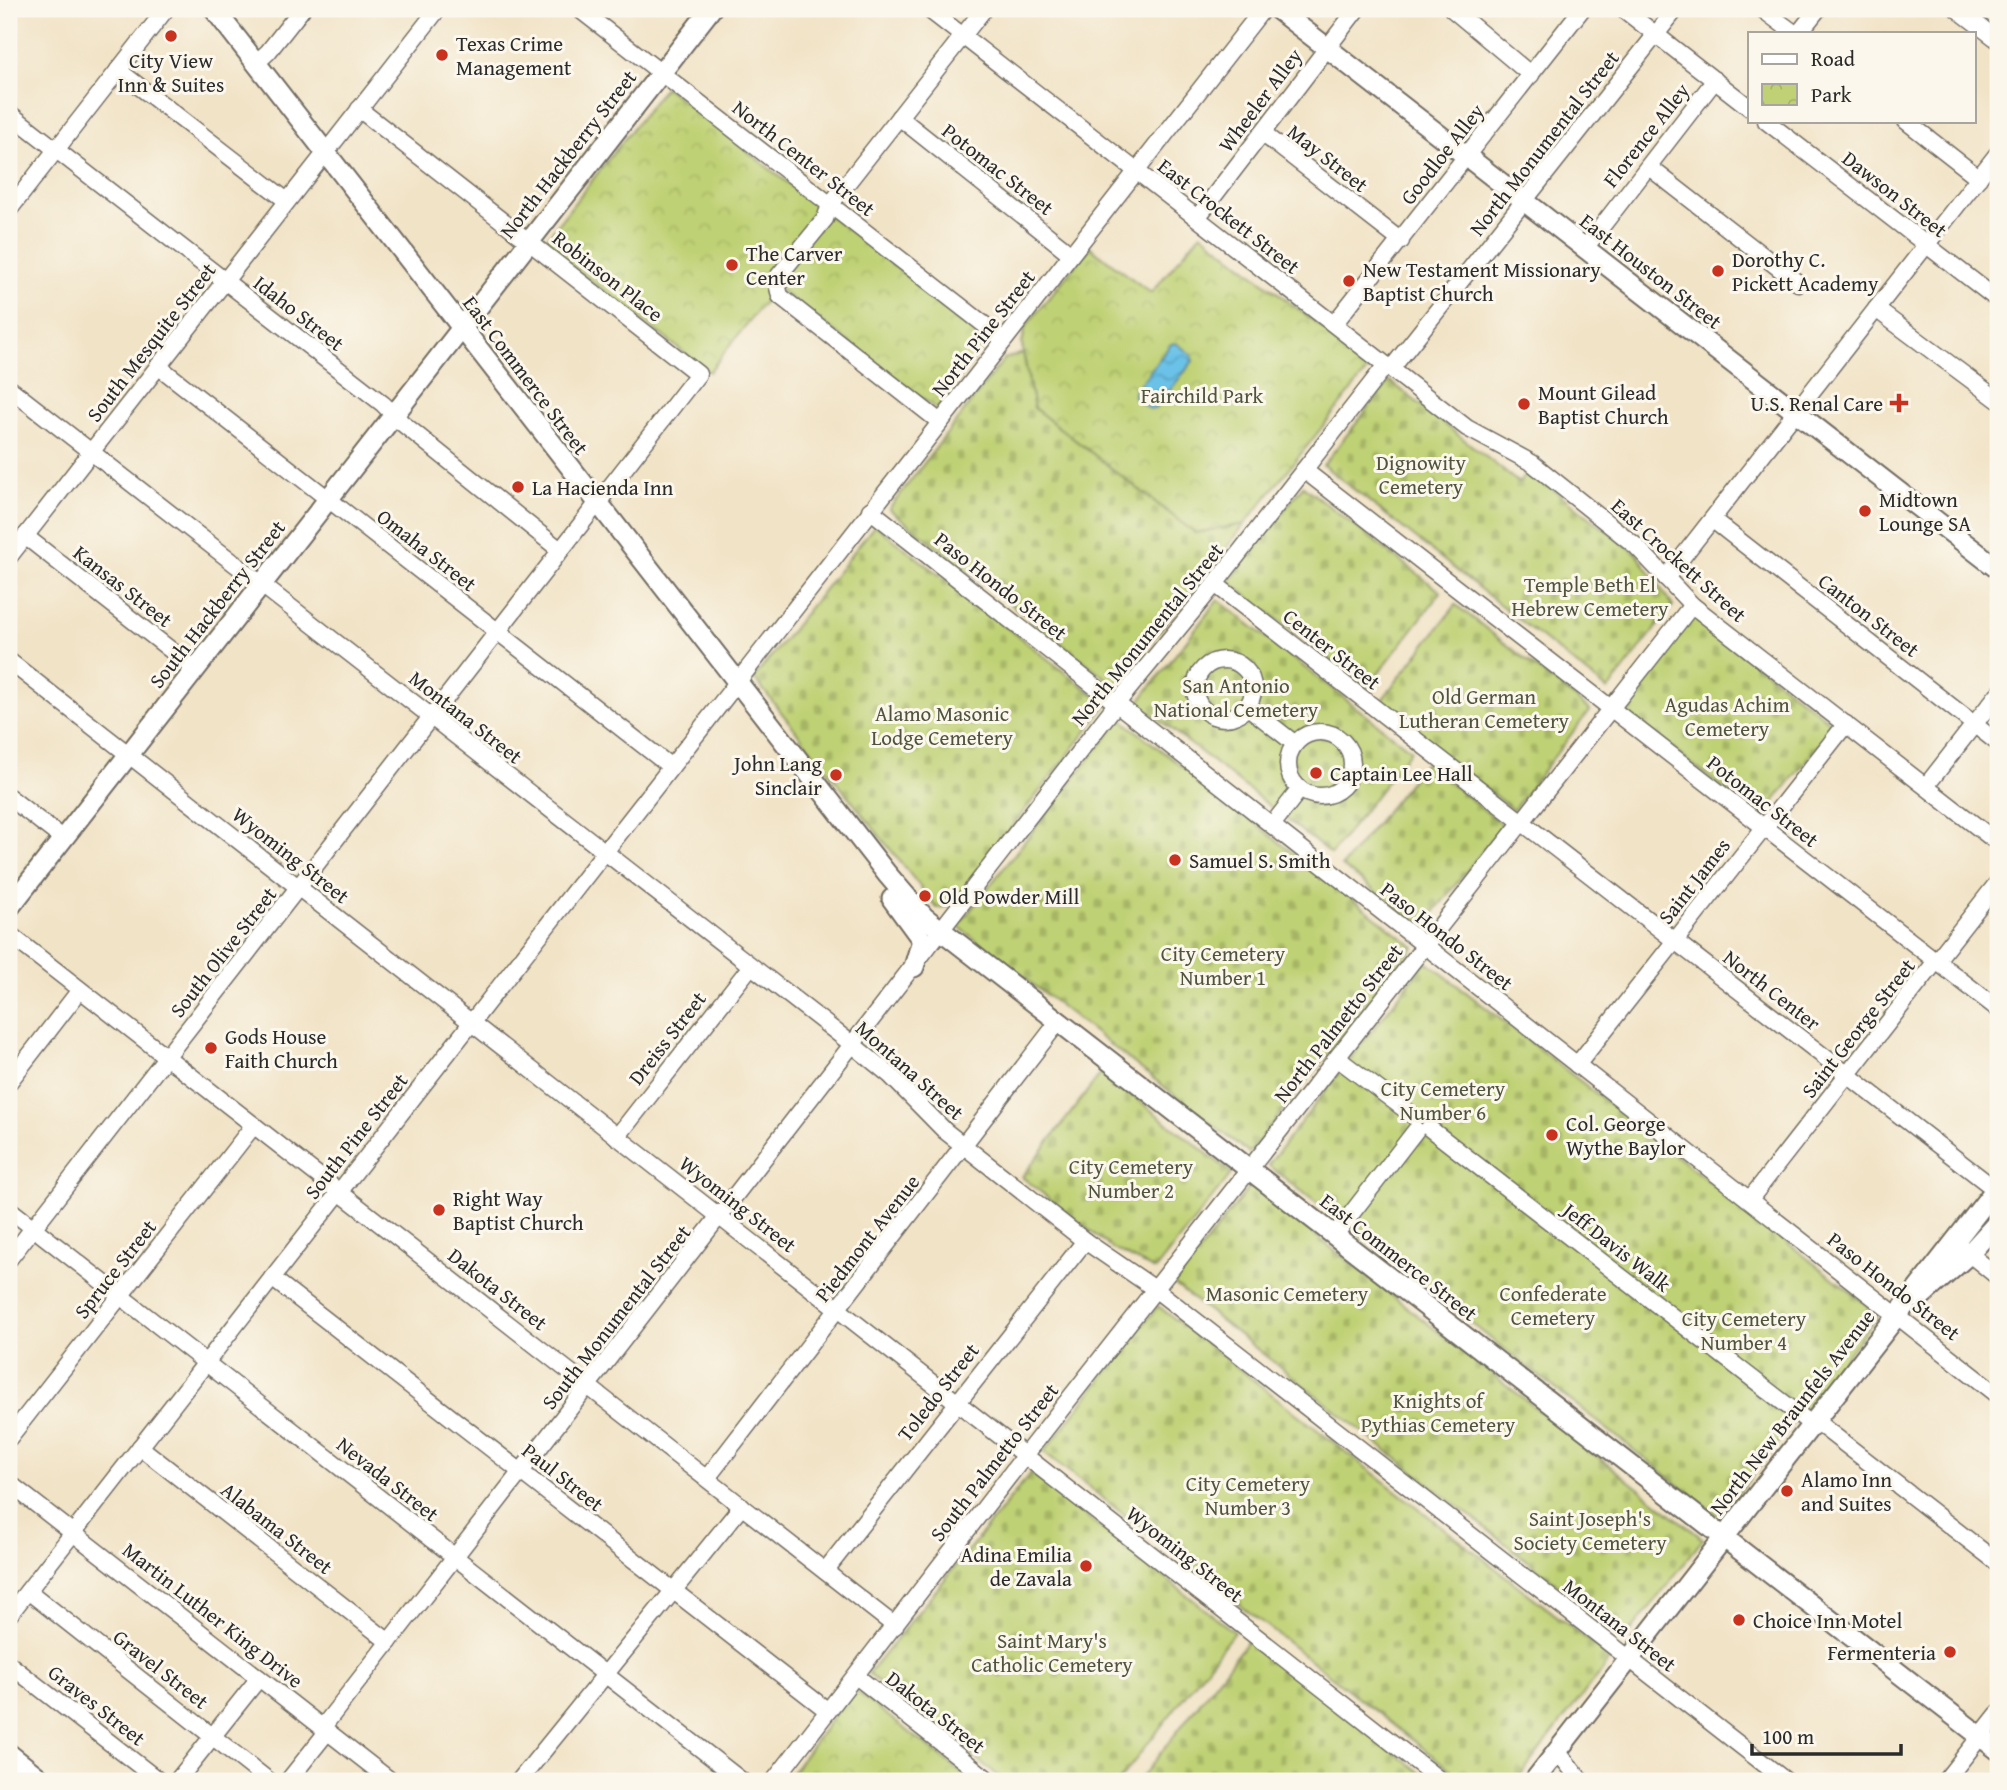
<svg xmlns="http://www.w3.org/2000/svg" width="2007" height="1790" font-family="'Gentium Book Plus',serif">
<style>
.cemetery{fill:url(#cemetery-stones);stroke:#757e50;stroke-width:2}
.park{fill:url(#park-crowns);stroke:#757e50;stroke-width:2}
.water{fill:url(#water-waves);stroke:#4b768a;stroke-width:2}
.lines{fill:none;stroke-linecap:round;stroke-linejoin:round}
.minor-casing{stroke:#706b61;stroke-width:19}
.major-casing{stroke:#706b61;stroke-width:23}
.minor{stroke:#fff;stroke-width:16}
.major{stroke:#fff;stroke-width:19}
.poi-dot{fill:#c8321e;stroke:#fbf7ec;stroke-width:2.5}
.labels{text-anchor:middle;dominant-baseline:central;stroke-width:6;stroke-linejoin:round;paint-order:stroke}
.poi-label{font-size:21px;fill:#2b2b2b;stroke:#fbf7ec;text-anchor:start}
.street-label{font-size:21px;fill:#2b2b2b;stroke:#fbf7ec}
.park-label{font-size:21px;fill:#50543d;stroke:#fbf7ec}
</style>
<defs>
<pattern id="cemetery-stones" width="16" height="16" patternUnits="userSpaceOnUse" patternTransform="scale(1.75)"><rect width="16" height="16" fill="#bfd174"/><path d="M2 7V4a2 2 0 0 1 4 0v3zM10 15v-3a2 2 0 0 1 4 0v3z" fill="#a4b465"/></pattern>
<pattern id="park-crowns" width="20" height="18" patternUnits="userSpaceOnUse" patternTransform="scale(1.75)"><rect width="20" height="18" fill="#bfd174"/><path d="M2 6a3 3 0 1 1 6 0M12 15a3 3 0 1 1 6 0" fill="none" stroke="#a4b465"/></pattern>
<pattern id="water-waves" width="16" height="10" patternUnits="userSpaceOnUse" patternTransform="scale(1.75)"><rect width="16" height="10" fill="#6bc2e8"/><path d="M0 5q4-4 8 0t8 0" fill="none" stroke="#589ebc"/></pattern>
</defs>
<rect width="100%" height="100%" fill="#fbf7ec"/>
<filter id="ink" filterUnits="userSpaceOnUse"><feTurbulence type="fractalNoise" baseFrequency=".0143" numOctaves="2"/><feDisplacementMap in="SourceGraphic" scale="14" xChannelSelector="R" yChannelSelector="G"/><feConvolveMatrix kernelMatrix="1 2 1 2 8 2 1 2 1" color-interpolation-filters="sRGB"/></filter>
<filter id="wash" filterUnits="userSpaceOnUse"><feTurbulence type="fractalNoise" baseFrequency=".00686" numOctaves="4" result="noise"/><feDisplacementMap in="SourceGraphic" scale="28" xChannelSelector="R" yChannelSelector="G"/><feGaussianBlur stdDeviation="1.57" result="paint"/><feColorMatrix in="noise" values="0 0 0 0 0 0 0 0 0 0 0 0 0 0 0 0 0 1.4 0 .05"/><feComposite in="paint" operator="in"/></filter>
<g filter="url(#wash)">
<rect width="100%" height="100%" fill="#f1e3c6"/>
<g class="cemetery">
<path d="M1023 353 1034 408 1195 533 1245 524 1116 686 889 509 1004 359Z"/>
<path d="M1390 381 1519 483 1528 470 1637 554 1673 606 1608 690 1323 465Z"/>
<path d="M1303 486 1441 592 1367 688 1229 582Z"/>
<path d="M875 525 1107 705 950 906 937 908 754 678Z"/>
<path d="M1218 600 1411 750 1331 854 1138 703Z"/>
<path d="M1456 605 1590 710 1513 810 1378 705Z"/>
<path d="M1693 615 1834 725 1761 818 1620 708Z"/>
<path d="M1121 719 1414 947 1249 1153 958 926Z"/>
<path d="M1425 763 1503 825 1422 927 1342 866Z"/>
<path d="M1426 961 1879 1314 1720 1517 1268 1165Z"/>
<path d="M1102 1072 1232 1173 1155 1270 1113 1249 1022 1177Z"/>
<path d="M1251 1185 1703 1539 1626 1638 1174 1284Z"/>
<path d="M1158 1306 1611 1658 1516 1781H1465L1044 1452Z"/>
<path d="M1031 1473 1234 1632 1119 1781H1005L868 1674Z"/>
<path d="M1249 1639 1431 1781H1139Z"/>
</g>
<g class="park">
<path d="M665 87 989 340 937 409 776 287 709 372 543 243Z"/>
<path d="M1201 233 1371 366 1245 524 1195 533 1034 408 1022 345 1025 327 1090 247 1151 293Z"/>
<path d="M853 1689 973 1781H786Z"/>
</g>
<path class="water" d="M1176 343 1192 355 1193 361 1155 409H1150L1134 397V392L1171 344Z"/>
</g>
<g filter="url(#ink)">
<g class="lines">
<defs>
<g id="minor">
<path d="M579 9 1004 340"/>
<path d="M928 9 1467 428 1532 463 1636 546 1692 605 1998 843"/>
<path d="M1452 9 1531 75"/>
<path d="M1623 9 1750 108"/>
<path d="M1762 9 1794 33"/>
<path d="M1957 9 1998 40"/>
<path d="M1799 33 1818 9"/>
<path d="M256 63 268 52 302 9"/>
<path d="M118 70 287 201"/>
<path d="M9 113 383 404 402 423 560 550"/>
<path d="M899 117 1071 254"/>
<path d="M1766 121 1998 300"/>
<path d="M1906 121 1979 178"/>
<path d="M1262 133 1401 241"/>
<path d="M1649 167 1798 283"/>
<path d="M9 210 166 9"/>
<path d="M1197 218 1357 9"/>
<path d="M1585 248 1715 80"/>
<path d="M1876 309 1998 400"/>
<path d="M1334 324 1582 9"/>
<path d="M158 366 671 767"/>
<path d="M1391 369 1676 9"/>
<path d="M9 388 853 1045 890 1075 945 1131 1085 1241 1155 1289 1786 1781"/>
<path d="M940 422 780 296 776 279 825 219 830 205 984 9"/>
<path d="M1304 470 1998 1009"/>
<path d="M870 510 1998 1395"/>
<path d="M1713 520 1998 743"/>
<path d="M25 536 195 669"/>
<path d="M9 557 438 9"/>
<path d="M1666 578 1998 153"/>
<path d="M1215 584 1996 1190"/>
<circle cx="1224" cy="689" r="29"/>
<path d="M9 661 1441 1781"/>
<path d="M1248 707 1294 743"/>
<circle cx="1320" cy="764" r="32"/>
<path d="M1926 786 1998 694"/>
<path d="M9 797 63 839"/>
<path d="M1272 825 1300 789"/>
<path d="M9 934 895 1626"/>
<path d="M1337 1058 1415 1117"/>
<path d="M1577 1065 1846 724"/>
<path d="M9 1082 80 990"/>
<path d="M1429 1128 1811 1424"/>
<path d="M617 1137 751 966"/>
<path d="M1750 1199 1998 882"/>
<path d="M9 1209 742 1781"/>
<path d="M1334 1236 1416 1130"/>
<path d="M1961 1247 1998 1277"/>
<path d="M9 1259 698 374 359 109"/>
<path d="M272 1278 828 1711"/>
<path d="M1814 1420 1998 1563"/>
<path d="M9 1438 254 1125"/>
<path d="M140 1447 389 1642"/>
<path d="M707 1478 1059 1021"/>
<path d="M9 1483 391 1781"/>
<path d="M825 1571 1085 1241"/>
<path d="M28 1591 269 1781"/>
<path d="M9 1615 1263 9"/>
<path d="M9 1664 159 1781"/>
<path d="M856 1676 990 1781"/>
<path d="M322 1728 1117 703 1215 584 1386 365"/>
<path d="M1557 1751 1581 1781"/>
<path d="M177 1781 259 1678"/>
<path d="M288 1781 327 1732"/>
<path d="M519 1781 742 1506"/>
<path d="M774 1781 1026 1454 1692 605"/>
<path d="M1945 1781 1998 1714"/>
</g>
<g id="major">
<path d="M214 9 887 874 924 917 1998 1750"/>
<path d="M1277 9 1998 569"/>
<path d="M892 899 922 940 914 967"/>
<path d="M9 908 711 9"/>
<path d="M1919 1298 1969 1254 1998 1222"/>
<path d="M9 1754 43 1781"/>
<path d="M1534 1781 1998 1186"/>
</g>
</defs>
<use href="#minor" class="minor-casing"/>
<use href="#major" class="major-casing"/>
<use href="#minor" class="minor"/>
<use href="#major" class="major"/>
</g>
</g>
<g class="poi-dot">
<circle cx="171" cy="36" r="7"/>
<circle cx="442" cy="55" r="7"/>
<circle cx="732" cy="265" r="7"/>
<circle cx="1718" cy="271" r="7"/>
<circle cx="1349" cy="281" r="7"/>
<path d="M1895.5 392.5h7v7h7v7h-7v7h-7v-7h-7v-7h7z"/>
<circle cx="1524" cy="404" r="7"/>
<circle cx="518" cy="487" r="7"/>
<circle cx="1865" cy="511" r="7"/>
<circle cx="1316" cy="773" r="7"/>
<circle cx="836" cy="775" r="7"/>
<circle cx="1175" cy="860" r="7"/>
<circle cx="925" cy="896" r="7"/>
<circle cx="211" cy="1048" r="7"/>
<circle cx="1552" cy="1135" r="7"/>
<circle cx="439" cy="1210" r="7"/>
<circle cx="1787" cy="1491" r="7"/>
<circle cx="1086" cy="1566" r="7"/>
<circle cx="1739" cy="1620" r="7"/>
<circle cx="1950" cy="1652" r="7"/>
</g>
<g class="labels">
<g class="poi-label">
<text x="456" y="43">Texas Crime<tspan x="456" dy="24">Management</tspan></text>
<text x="171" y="60" text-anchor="middle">City View<tspan x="171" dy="24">Inn &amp; Suites</tspan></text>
<text x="746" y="253">The Carver<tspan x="746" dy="24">Center</tspan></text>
<text x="1732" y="259">Dorothy C.<tspan x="1732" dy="24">Pickett Academy</tspan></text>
<text x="1363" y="269">New Testament Missionary<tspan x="1363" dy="24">Baptist Church</tspan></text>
<text x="1538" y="392">Mount Gilead<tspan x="1538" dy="24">Baptist Church</tspan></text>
<text x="1883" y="403" text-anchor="end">U.S. Renal Care</text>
<text x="532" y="487">La Hacienda Inn</text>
<text x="1879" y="499">Midtown<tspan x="1879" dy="24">Lounge SA</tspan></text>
<text x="822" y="763" text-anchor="end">John Lang<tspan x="822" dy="24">Sinclair</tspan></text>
<text x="1330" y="773">Captain Lee Hall</text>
<text x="1189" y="860">Samuel S. Smith</text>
<text x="939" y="896">Old Powder Mill</text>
<text x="225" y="1036">Gods House<tspan x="225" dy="24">Faith Church</tspan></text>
<text x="1566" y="1123">Col. George<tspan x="1566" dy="24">Wythe Baylor</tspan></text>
<text x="453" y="1198">Right Way<tspan x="453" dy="24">Baptist Church</tspan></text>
<text x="1801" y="1479">Alamo Inn<tspan x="1801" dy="24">and Suites</tspan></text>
<text x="1072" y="1554" text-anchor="end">Adina Emilia<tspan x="1072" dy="24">de Zavala</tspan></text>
<text x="1753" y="1620">Choice Inn Motel</text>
<text x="1936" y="1652" text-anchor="end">Fermenteria</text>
</g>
<g class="street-label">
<text transform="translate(1260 100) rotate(-53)">Wheeler Alley</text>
<text transform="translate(1646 135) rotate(-52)">Florence Alley</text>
<text transform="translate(1544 143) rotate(-52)">North Monumental Street</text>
<text transform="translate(568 154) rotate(-52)">North Hackberry Street</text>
<text transform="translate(1442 154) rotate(-52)">Goodloe Alley</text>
<text transform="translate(804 158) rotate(38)">North Center Street</text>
<text transform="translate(1328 158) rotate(38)">May Street</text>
<text transform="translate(998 169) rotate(38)">Potomac Street</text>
<text transform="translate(1895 194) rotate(38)">Dawson Street</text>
<text transform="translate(1229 216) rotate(38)">East Crockett Street</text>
<text transform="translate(1651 271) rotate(38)">East Houston Street</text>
<text transform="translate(608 276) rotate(38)">Robinson Place</text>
<text transform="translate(299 313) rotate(38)">Idaho Street</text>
<text transform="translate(983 333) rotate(-52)">North Pine Street</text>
<text transform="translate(151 342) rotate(-52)">South Mesquite Street</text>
<text transform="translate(526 375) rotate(53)">East Commerce Street</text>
<text transform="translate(427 550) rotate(38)">Omaha Street</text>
<text transform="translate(1679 560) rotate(42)">East Crockett Street</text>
<text transform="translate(123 586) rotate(38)">Kansas Street</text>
<text transform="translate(1001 586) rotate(38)">Paso Hondo Street</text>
<text transform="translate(217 604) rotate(-52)">South Hackberry Street</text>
<text transform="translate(1869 615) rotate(38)">Canton Street</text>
<text transform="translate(1147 634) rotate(-51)">North Monumental Street</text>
<text transform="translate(1332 649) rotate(38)">Center Street</text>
<text transform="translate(466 717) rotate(38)">Montana Street</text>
<text transform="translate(1763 801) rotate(38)">Potomac Street</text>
<text transform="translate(291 855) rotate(38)">Wyoming Street</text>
<text transform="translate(1694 881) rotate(-52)">Saint James</text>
<text transform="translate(1447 936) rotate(38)">Paso Hondo Street</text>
<text transform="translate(223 952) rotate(-52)">South Olive Street</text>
<text transform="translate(1772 990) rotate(38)">North Center</text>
<text transform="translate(1338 1023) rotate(-52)">North Palmetto Street</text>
<text transform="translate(1858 1028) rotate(-52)">Saint George Street</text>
<text transform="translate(667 1038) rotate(-52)">Dreiss Street</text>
<text transform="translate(910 1070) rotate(42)">Montana Street</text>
<text transform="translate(356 1136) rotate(-52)">South Pine Street</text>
<text transform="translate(738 1204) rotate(38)">Wyoming Street</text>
<text transform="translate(867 1238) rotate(-52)">Piedmont Avenue</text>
<text transform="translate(1617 1247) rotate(38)">Jeff Davis Walk</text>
<text transform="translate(1399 1257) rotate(38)">East Commerce Street</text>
<text transform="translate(115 1269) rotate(-52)">Spruce Street</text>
<text transform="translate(1894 1286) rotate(38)">Paso Hondo Street</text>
<text transform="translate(498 1289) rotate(38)">Dakota Street</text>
<text transform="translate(616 1317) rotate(-52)">South Monumental Street</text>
<text transform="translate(938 1392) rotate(-52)">Toledo Street</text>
<text transform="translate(1792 1412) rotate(-52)">North New Braunfels Avenue</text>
<text transform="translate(994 1462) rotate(-52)">South Palmetto Street</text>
<text transform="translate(563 1477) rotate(38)">Paul Street</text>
<text transform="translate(388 1479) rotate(38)">Nevada Street</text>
<text transform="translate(277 1528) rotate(38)">Alabama Street</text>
<text transform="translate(1185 1554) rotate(38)">Wyoming Street</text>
<text transform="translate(213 1615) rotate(38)">Martin Luther King Drive</text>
<text transform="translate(1620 1625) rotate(38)">Montana Street</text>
<text transform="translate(161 1669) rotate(38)">Gravel Street</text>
<text transform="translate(97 1705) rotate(38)">Graves Street</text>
<text transform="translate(936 1712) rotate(38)">Dakota Street</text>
</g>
<g class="park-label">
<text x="1202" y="395">Fairchild Park</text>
<text x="1421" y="462">Dignowity<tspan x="1421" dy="24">Cemetery</tspan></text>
<text x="1590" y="584">Temple Beth El<tspan x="1590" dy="24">Hebrew Cemetery</tspan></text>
<text x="1236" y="685">San Antonio<tspan x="1236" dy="24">National Cemetery</tspan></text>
<text x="1484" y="696">Old German<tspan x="1484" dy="24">Lutheran Cemetery</tspan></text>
<text x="1727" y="704">Agudas Achim<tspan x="1727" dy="24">Cemetery</tspan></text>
<text x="942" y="713">Alamo Masonic<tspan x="942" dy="24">Lodge Cemetery</tspan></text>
<text x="1223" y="953">City Cemetery<tspan x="1223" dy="24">Number 1</tspan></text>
<text x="1443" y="1088">City Cemetery<tspan x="1443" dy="24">Number 6</tspan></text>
<text x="1131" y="1166">City Cemetery<tspan x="1131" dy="24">Number 2</tspan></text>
<text x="1287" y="1293">Masonic Cemetery</text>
<text x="1553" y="1293">Confederate<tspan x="1553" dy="24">Cemetery</tspan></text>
<text x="1744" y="1318">City Cemetery<tspan x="1744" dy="24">Number 4</tspan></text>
<text x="1438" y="1400">Knights of<tspan x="1438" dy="24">Pythias Cemetery</tspan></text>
<text x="1248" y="1483">City Cemetery<tspan x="1248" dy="24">Number 3</tspan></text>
<text x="1590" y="1518">Saint Joseph's<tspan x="1590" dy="24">Society Cemetery</tspan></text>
<text x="1052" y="1640">Saint Mary's<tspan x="1052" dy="24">Catholic Cemetery</tspan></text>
</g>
</g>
<rect width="2007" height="1790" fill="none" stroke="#fbf7ec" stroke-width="35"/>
<rect x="1748" y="32" width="228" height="91" fill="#fbf7ec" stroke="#a8a59f" stroke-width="2"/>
<rect x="1762" y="54" width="35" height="10" fill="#ffffff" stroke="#a8a59f" stroke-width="2"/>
<text x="1811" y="66" font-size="21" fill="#2b2b2b">Road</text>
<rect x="1762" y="84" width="35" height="21" fill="url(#park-crowns)" stroke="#a8a59f" stroke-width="2"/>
<text x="1811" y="102" font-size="21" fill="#2b2b2b">Park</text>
<path d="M1752 1744v10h149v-10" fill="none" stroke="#2b2b2b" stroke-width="3.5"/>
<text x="1762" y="1744" font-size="21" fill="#2b2b2b" stroke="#fbf7ec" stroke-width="5" paint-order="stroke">100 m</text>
</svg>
